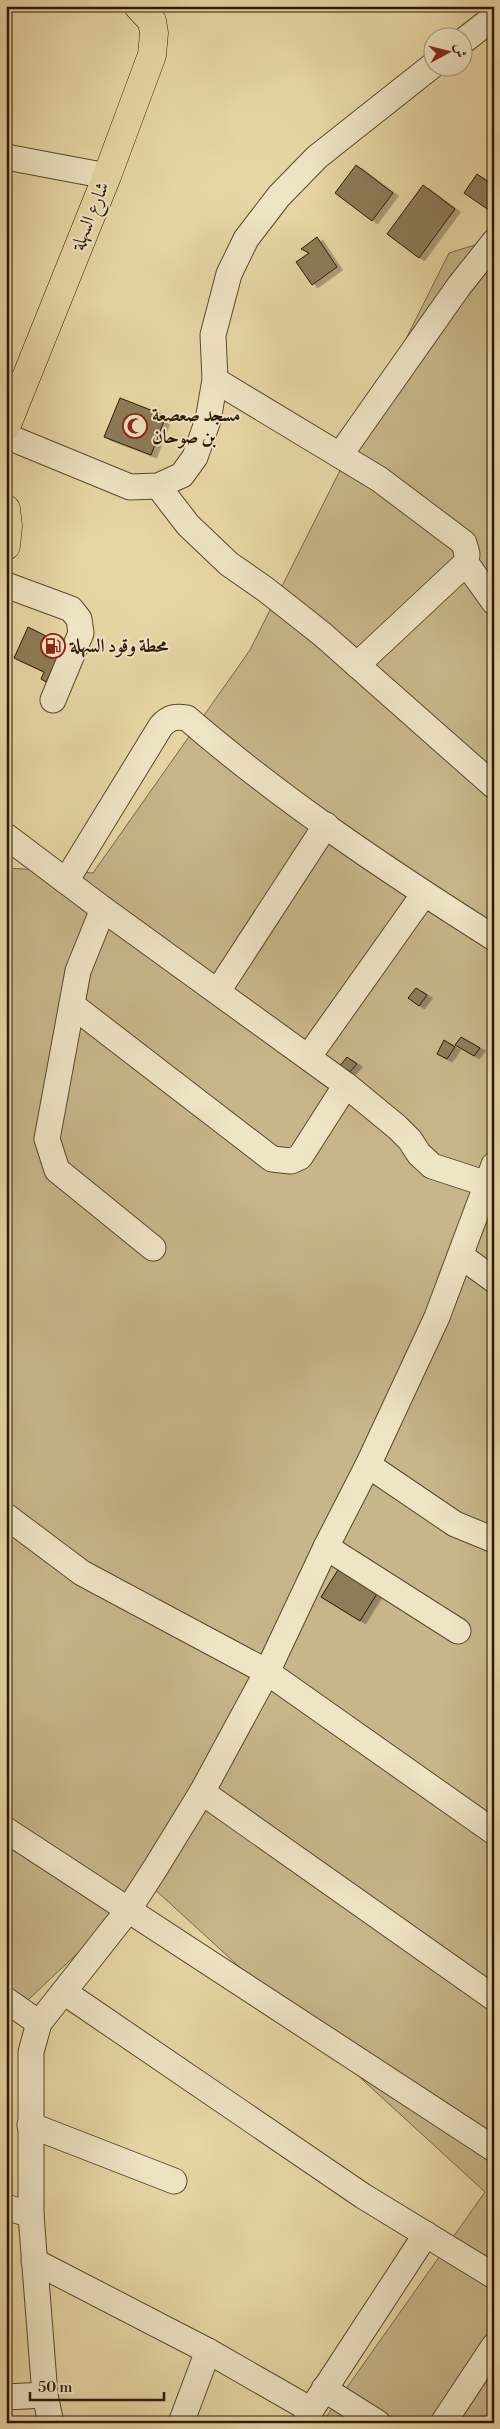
<svg xmlns="http://www.w3.org/2000/svg" width="500" height="2429" font-family="'Libre Bodoni',Amiri,serif">
<style>
.green{fill:#c7b68a;stroke:#7a6748}
.building{fill:#8d7b58;stroke:#2c1805;filter:url(#shadow)}
.lines{fill:none;stroke-linecap:round;stroke-linejoin:round}
.minor-casing{stroke:#5b482d;stroke-width:27}
.major-casing{stroke:#2c1805;stroke-width:29}
.minor{stroke:#efe4c4;stroke-width:25}
.major{stroke:#e7d6a5;stroke-width:28}
.labels{text-anchor:middle;dominant-baseline:central;stroke-width:4;stroke-linejoin:round;paint-order:stroke}
.street-label{font-size:19px;fill:#2c1805;stroke:#efe4c4}
.poi-label{font-size:19px;font-weight:bold;fill:#2c1805;stroke:#efe4c4;text-anchor:start}
</style>
<defs>
<filter id="shadow"><feDropShadow dx="5.5" dy="3" stdDeviation="0" flood-color="#0004"/></filter>
</defs>
<rect width="100%" height="100%" fill="#e7d6a5"/>
<filter id="stains"><feTurbulence type="fractalNoise" baseFrequency=".004" numOctaves="4"/><feColorMatrix values="0 0 0 0 .2 0 0 0 0 .09 0 0 0 0 .02 0 0 0 .5 -.17"/></filter>
<radialGradient id="worn" r=".72"><stop offset=".6" stop-color="#630" stop-opacity="0"/><stop offset="1" stop-color="#630" stop-opacity=".3"/></radialGradient>
<path class="green" d="M494 239V2423H328L324 2420 485 2192 150 1885 13 2014 6 2008V868L93 873 250 650 449 253Z"/>
<g class="building">
<path d="M356 165 393 193 372 221 335 193Z"/>
<path d="M477 174 494 186 493 213 464 193Z"/>
<path d="M423 185 455 209 419 258 387 234Z"/>
<path d="M317 237 337 267 312 285 296 262 309 253 301 249Z"/>
<path d="M120 398 166 416 151 455 104 437Z"/>
<path d="M28 627 64 645 46 682 41 679 44 672 14 658Z"/>
<path d="M416 988 427 995 419 1006 408 998Z"/>
<path d="M461 1037 480 1048 474 1056 455 1045Z"/>
<path d="M444 1040 455 1047 447 1059 437 1054Z"/>
<path d="M347 1057 357 1064 348 1074 339 1067Z"/>
<path d="M341 1565 380 1589 360 1621 321 1597Z"/>
</g>
<g class="lines">
<defs>
<g id="minor">
<path d="M462 42 494 17"/>
<path d="M6 157 107 176"/>
<path d="M215 380 379 479 464 543 467 554 466 563 357 665"/>
<path d="M6 436 130 487 158 486 182 475 195 457 208 420 215 380 213 335 229 274 246 239 279 196 317 157 432 66"/>
<path d="M340 455 459 286 494 242"/>
<path d="M158 486 188 525 229 564 265 589 322 634 494 786"/>
<path d="M466 563 494 602"/>
<path d="M6 585 71 609 79 619 81 633 53 700"/>
<path d="M6 836 103 909 346 1085 397 1127 410 1140 419 1154 432 1166 487 1184"/>
<path d="M66 881 161 726C169 717 176 716 187 718 282 800 388 871 494 938"/>
<path d="M103 909 78 971 47 1139 57 1170 153 1248"/>
<path d="M218 991 326 825"/>
<path d="M72 1005 272 1159 291 1161 300 1157 346 1085"/>
<path d="M309 1056 424 894"/>
<path d="M461 1256 494 1280"/>
<path d="M368 1465 455 1524 494 1540"/>
<path d="M6 1516 82 1573 267 1672 494 1832"/>
<path d="M326 1547 458 1631"/>
<path d="M202 1792 494 1998"/>
<path d="M6 1830 494 2149"/>
<path d="M64 1992 363 2196 494 2276"/>
<path d="M6 2000 39 2023"/>
<path d="M30 2125 174 2181"/>
<path d="M6 2207 31 2215"/>
<path d="M34 2261 208 2351 311 2410"/>
<path d="M324 2389 378 2423"/>
<path d="M6 2397 45 2395"/>
<path d="M51 2423 45 2395 31 2215V2052L39 2023 129 1909 156 1867 202 1792 267 1672 326 1547 368 1465 437 1317 494 1165"/>
<path d="M181 2423 208 2351"/>
<path d="M305 2423 311 2410 426 2234"/>
<path d="M443 2423 494 2346"/>
</g>
<g id="major">
<path d="M6 427 107 176 152 55 154 33 152 21 138 6"/>
<path d="M6 509 8 526 6 546"/>
</g>
</defs>
<use href="#minor" class="minor-casing"/>
<use href="#major" class="major-casing"/>
<use href="#minor" class="minor"/>
<use href="#major" class="major"/>
</g>
<defs>
<symbol id="mosque-ring" viewBox="-11 -11 22 22"><circle r="9.5" fill="#efe4c4" stroke="#8f2418" stroke-width="1.5"/><path d="M3.5-4.9A6 6 0 1 0 3.5 4.9A5 5 0 1 1 3.5-4.9Z" fill="#8f2418"/></symbol>
<symbol id="fuel-ring" viewBox="-11 -11 22 22"><circle r="9.5" fill="#efe4c4" stroke="#8f2418" stroke-width="1.5"/><path d="M-5.5-6h7V0h2V4h1.3V-2.5L3-4.5l.8-.8L6-3V5H2.5V1h-1V6h-7ZM-4.2-4.7v3.2H.2V-4.7Z" fill="#8f2418"/></symbol>
</defs>
<g fill-rule="evenodd">
<use href="#mosque-ring" x="121" y="412" width="28" height="28"/>
<use href="#fuel-ring" x="39" y="632" width="28" height="28"/>
</g>
<g class="labels">
<g class="street-label">
<text transform="translate(90 216) rotate(-68)">شارع السهلة</text>
</g>
<g class="poi-label">
<text x="152" y="415">مسجد صعصعة<tspan x="152" dy="22">بن صوحان</tspan></text>
<text x="70" y="646">محطة وقود السهلة</text>
</g>
</g>
<rect width="500" height="2429" fill="none" stroke="#e7d6a5" stroke-width="25"/>
<rect x="8" y="8" width="485" height="2414" fill="none" stroke="#2c1805" stroke-width="2.5"/>
<rect x="12" y="12" width="475" height="2404" fill="none" stroke="#2c1805"/>
<g transform="translate(448 52) rotate(83)"><circle r="24" fill="#efe4c4" stroke="#a19278"/>
<path d="M0-4L9 19L0 12L-9 19Z" fill="#8f2418"/>
<text y="-8" font-size="14" font-weight="bold" text-anchor="middle" fill="#2c1805">ش</text>
</g>
<path d="M30 2392v8h134v-8" fill="none" stroke="#2c1805" stroke-width="2.5"/>
<text x="38" y="2392" font-size="15" fill="#2c1805" stroke="#efe4c4" stroke-width="4" paint-order="stroke">50 m</text>
<rect width="100%" height="100%" filter="url(#stains)"/>
<rect width="100%" height="100%" fill="url(#worn)"/>
</svg>
